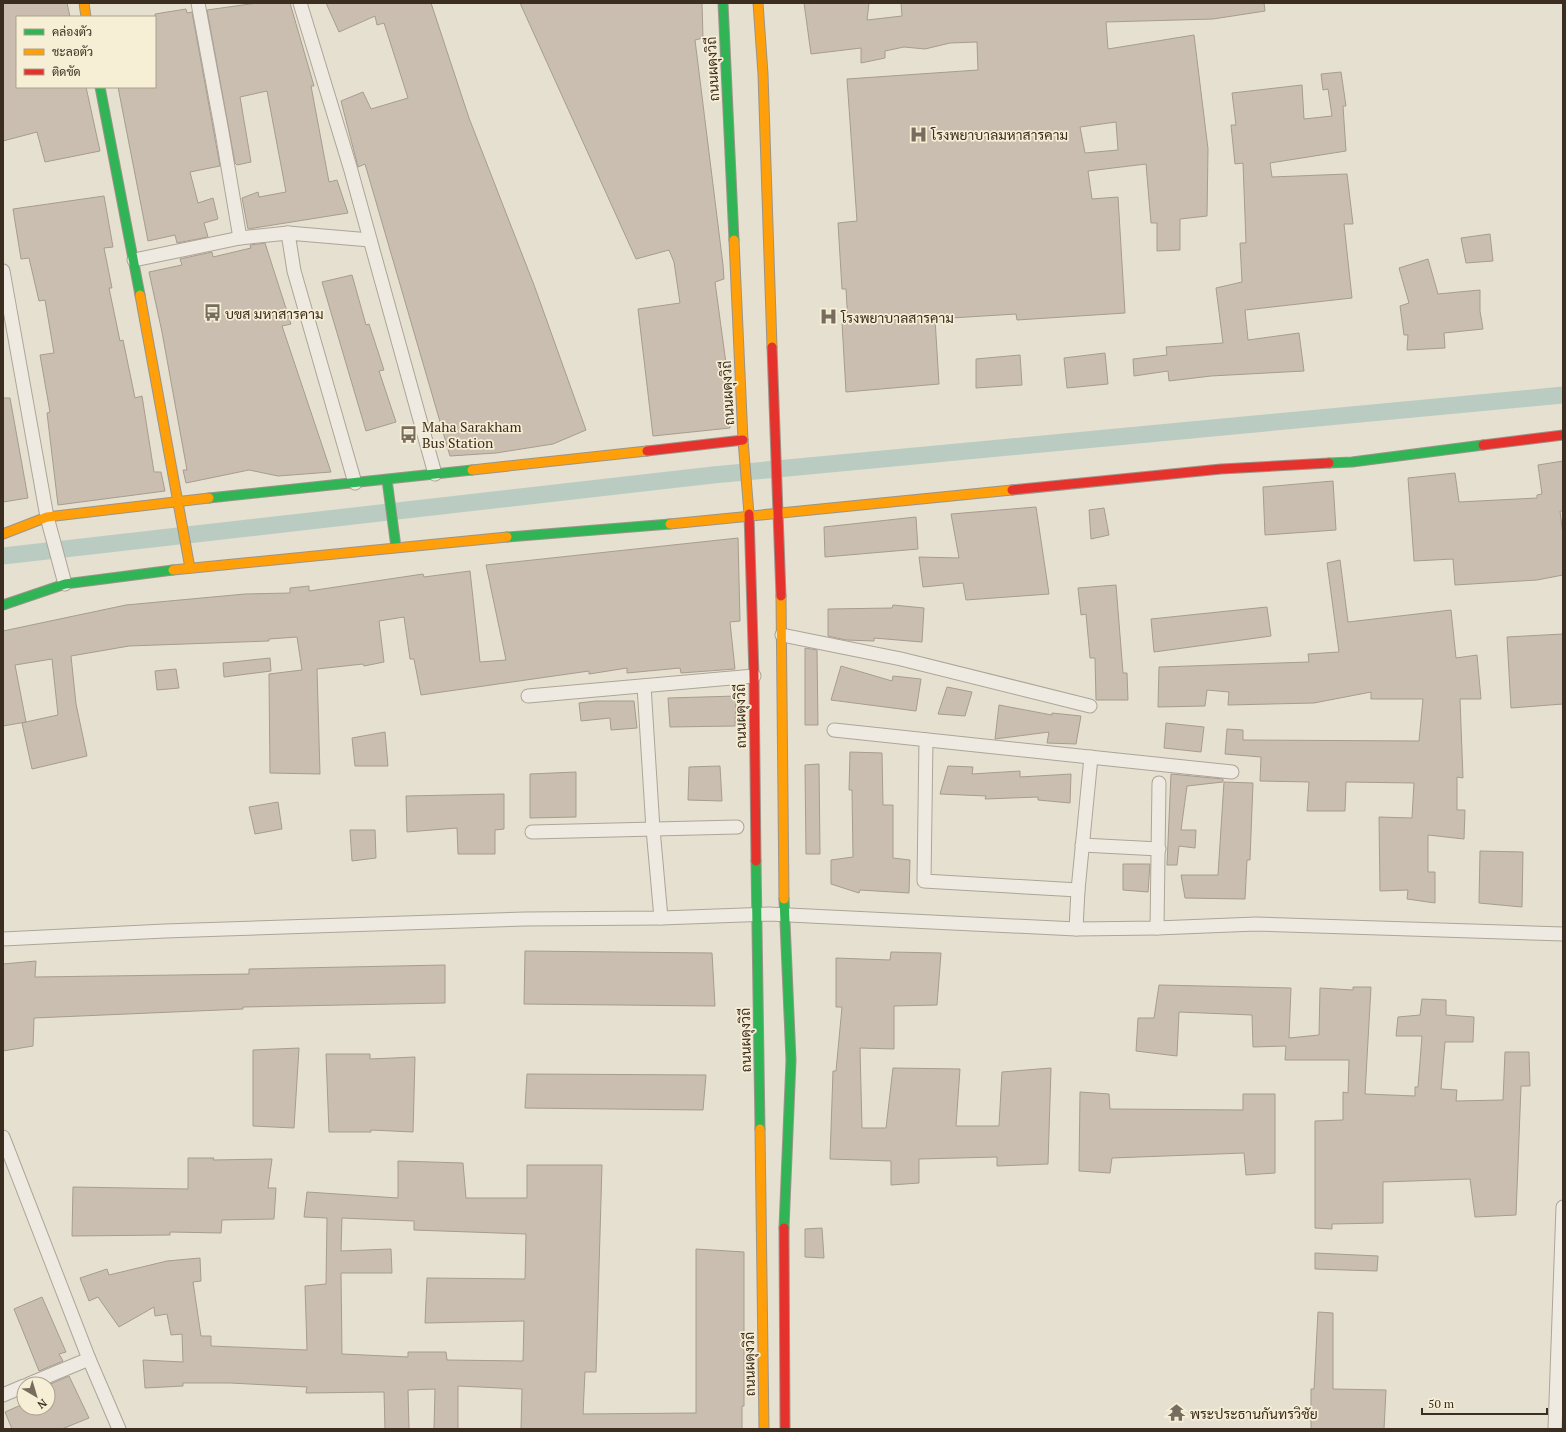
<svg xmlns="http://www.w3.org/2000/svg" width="1566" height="1432" font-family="'PT Serif',Sarabun,serif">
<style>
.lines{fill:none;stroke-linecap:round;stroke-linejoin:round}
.canal{stroke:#baccc1;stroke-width:17}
.building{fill:#cabeb0;stroke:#a79c8f;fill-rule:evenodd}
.street-casing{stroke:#aca598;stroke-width:15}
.fast-casing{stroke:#9b9488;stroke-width:11}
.slow-casing{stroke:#9b9488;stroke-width:11}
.jam-casing{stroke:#9b9488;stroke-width:11}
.street{stroke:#eeeae1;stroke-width:13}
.fast{stroke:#30b455;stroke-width:9}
.slow{stroke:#ff9f0a;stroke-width:9}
.jam{stroke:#e5322d;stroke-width:9}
.labels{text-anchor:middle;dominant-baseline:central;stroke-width:3.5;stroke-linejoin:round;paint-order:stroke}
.street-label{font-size:14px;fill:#3b2d1f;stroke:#f7eed6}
.poi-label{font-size:14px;fill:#3b2d1f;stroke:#f7eed6;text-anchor:start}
</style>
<rect width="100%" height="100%" fill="#e6e0d0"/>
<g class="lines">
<path class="canal" d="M3 556 713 475 1563 395"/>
</g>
<g class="building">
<path d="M3 3H67L70 17H17V87H86L100 151 45 162 37 132 3 141Z"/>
<path d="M257 3H290L314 86H311L329 182 337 180 348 213 248 229 242 198 258 192 259 197 286 192 267 91 240 97 251 162 237 165 235 163 207 10Z"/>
<path d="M326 3H431L469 118 534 285 586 430 553 444 496 453 450 456 365 164 358 167 341 101 363 92 371 109 408 98 384 23 377 25 375 16 339 32Z"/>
<path d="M520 3H702L703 38 695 40 723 265 724 279 715 282 729 386 730 428 653 436 638 309 680 303 674 262 669 250 636 259Z"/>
<path d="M804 3H869L867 20 902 16 901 3H1264L1265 11 1213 19 1106 22 1108 49 1194 35 1208 149 1207 216 1180 219V250L1157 251V223H1151L1146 164 1088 171 1092 199 1118 197 1125 313 1017 320 1016 314 935 319 939 384 846 392 842 323H848L846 289H842L838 223 857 221 847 79 978 70 977 42 950 43 925 49 904 47 885 51V58L861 63V48L811 54ZM1116 122 1118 150 1085 153 1080 127Z"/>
<path d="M186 9 187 13 192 12 220 166 190 172 198 203 213 198 218 219 204 223 208 237 177 243 175 235 148 241 118 87H155V14Z"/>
<path d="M1341 72 1346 106H1343L1346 151 1270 163 1272 177 1347 174 1353 224H1344L1352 298 1245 310 1248 340 1299 333 1304 371 1211 376 1169 381 1168 371 1134 376 1133 359 1167 355 1166 347 1223 343 1216 288 1242 282 1240 243H1246L1243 163 1235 164 1231 125H1236L1232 93 1302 85 1304 119 1332 116 1328 89 1323 90 1321 74Z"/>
<path d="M104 196 113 247 104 248 112 288H109L120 341 123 340 135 398 142 396 154 472H161L165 491 58 505 47 413 50 412 40 355 54 353 45 300 39 301 29 258 21 259 13 209Z"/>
<path d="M1490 234 1493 261 1466 263 1461 238Z"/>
<path d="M265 243 291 324 282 326 331 472 278 476 249 470 186 483 183 470H187L162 332 149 272 182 265 180 259 212 252 213 257 251 248 250 245Z"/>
<path d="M1428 259 1438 294 1480 290V311L1483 329 1444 333 1445 348 1407 350 1408 335H1404L1400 306 1409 303 1399 268Z"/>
<path d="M352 275 366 325 369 324 384 370 379 371 396 422 366 431 322 282Z"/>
<path d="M1105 353 1108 384 1067 388 1064 358Z"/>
<path d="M1020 355 1022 385 976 388V359Z"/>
<path d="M3 398H10L28 498 3 502Z"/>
<path d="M1563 461V511H1560L1563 535V575L1537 580 1455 585 1453 559 1414 561 1408 478 1455 473 1459 502 1537 498V495L1542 494 1538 465Z"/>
<path d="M1333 481 1336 530 1265 535 1263 487Z"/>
<path d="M1036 507 1049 594 966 600 963 583 923 587 919 557 959 558 951 514Z"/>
<path d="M1104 508 1109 535 1091 539 1089 510Z"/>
<path d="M916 517 918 549 825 557 824 527Z"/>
<path d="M738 538 740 621 730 622 735 669 681 673 680 668 627 673V668L589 674V671L421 695 414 659H410L404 617 379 621 384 662 364 666 363 664 317 669 320 774 270 773 269 674 302 670 297 637 269 639V641L129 646 71 656 76 704 87 756 32 769 22 723 26 722 3 726V631L126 605 245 594 290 593V588L309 586V591L423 574 424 577 470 571 480 662 506 660 486 565ZM52 659 58 715 26 722 15 665Z"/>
<path d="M1340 560 1348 622 1451 610 1456 658 1477 655 1481 699H1460L1463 778 1457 777V810H1465L1464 839 1428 835V872H1435V903L1407 899 1408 890 1380 891 1379 817 1412 818 1414 783 1346 782 1345 811H1307L1309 782 1260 781 1261 757 1225 754 1227 729 1243 730V740L1419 741 1423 699H1371V692L1314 703 1228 705 1229 692 1207 690 1205 706 1158 707 1159 667 1309 662 1308 654 1339 652 1327 563Z"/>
<path d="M1116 585 1123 673H1127L1128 700H1096L1095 658H1090L1086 614 1081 615 1078 588Z"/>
<path d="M893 605 924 608 922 642 874 638V641L846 640 828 636V609L892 608Z"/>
<path d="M1267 607 1271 636 1154 652 1151 619Z"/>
<path d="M1563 634V704L1511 708 1507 637Z"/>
<path d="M805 648 817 650 818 725H805Z"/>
<path d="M270 658 271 671 224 677 223 663Z"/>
<path d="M841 666 892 681 893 676 921 679 916 711 831 700Z"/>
<path d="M176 669 179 688 157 690 155 671Z"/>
<path d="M947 687 972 692 965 716 938 714Z"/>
<path d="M736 696 735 726 670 727 668 698Z"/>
<path d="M596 701H634L637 728 611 730 610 718 581 721 579 703Z"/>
<path d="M999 705 1052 715V713L1081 716 1076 744 1047 743 1049 732 995 739Z"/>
<path d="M1166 723 1204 727 1201 752 1164 748Z"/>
<path d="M385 732 388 766H355L352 738Z"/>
<path d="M850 752 882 753 883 805H893V858L910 860 909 893 860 890 859 893 831 884V860L853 857 852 790H849Z"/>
<path d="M819 764 820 854H806L805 765Z"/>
<path d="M720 766 722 801 688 800 689 767Z"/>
<path d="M948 766 973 767 972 774 1020 771V777L1071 774 1070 803 1038 800V797L985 799 986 796 940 794Z"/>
<path d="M576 772V817L530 818V774Z"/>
<path d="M1171 774 1223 779V782L1187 786 1181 830H1196L1195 848 1179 846 1177 865H1167Z"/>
<path d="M1224 782 1253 783 1250 860H1247L1245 899 1185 898 1181 875H1218Z"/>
<path d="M504 794V829L495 830V854H458L457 828 407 832 406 796Z"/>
<path d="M278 802 282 829 255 834 249 807Z"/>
<path d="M350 830H375L376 858 352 861Z"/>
<path d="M1480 851 1523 852 1522 907 1479 903Z"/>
<path d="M1123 864H1150L1148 892 1123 890Z"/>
<path d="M525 951 712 953 715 1006 524 1004Z"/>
<path d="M891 952 941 953 937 1005 894 1006V1049L860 1048 862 1128H886L893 1068 960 1069 956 1126H999L1002 1072 1051 1068 1048 1164 997 1166V1157L919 1159V1183L891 1185V1161L830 1159 833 1071H836L842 1007H836V958L890 960Z"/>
<path d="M36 961 35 977 249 974V969L445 965V1003L243 1007V1009L34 1018 33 1046 3 1051V964Z"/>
<path d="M1159 985 1291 988 1289 1038 1319 1035 1320 988 1353 990V987H1371L1365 1094 1415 1096V1087H1418L1422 1036H1396L1398 1017 1420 1015 1422 999 1446 1000V1015L1474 1017 1473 1042H1445L1441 1089 1457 1090 1456 1101 1503 1100 1505 1052H1529L1530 1086H1521L1516 1215 1475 1217 1470 1179 1383 1182V1223L1332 1224V1229L1315 1228V1121L1343 1120V1092L1348 1093 1349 1060H1285L1286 1046 1253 1047 1252 1015 1179 1012 1177 1056 1136 1051 1138 1018H1154Z"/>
<path d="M299 1048 294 1128 253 1126V1050Z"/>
<path d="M326 1054H370V1059L415 1057 413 1132 371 1130V1132H329Z"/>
<path d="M527 1074 706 1075 703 1110 525 1108Z"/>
<path d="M1080 1092 1109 1094 1110 1109 1243 1110V1094H1275V1173L1246 1175 1244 1153 1112 1158 1110 1173 1079 1171Z"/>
<path d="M188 1158H214L213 1160 272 1159 268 1188H276L274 1219 222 1220 221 1233 170 1232V1235L72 1236 73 1187 188 1189Z"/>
<path d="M398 1161 463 1163 466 1198H527V1165H602L596 1372H585L583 1414 696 1413V1249L744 1252V1406H742V1429H521L522 1389 458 1386V1429H434L435 1389 408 1390 409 1429H385L384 1392 306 1393 307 1387 230 1383H183V1386L145 1388 143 1360 183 1362 182 1334 171 1335 167 1314 155 1316 154 1307 119 1327 98 1297 89 1301 80 1278 107 1269 109 1275 167 1261 200 1258 201 1281 193 1282 201 1336H211V1346L307 1350 305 1286 326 1284 327 1218 304 1217 307 1192 398 1198ZM342 1218 414 1221V1230L526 1234 525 1279 427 1278 425 1323 524 1321 523 1361 447 1360 446 1352H408V1357L342 1354 341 1273H392L391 1249 341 1251Z"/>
<path d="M822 1228 824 1258 805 1257V1229Z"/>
<path d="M1315 1253 1378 1256 1377 1271 1315 1269Z"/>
<path d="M42 1297 66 1352 59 1354 63 1361 39 1371 14 1309Z"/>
<path d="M1318 1312 1333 1313V1389L1386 1390 1384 1429H1311V1389H1314Z"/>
<path d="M69 1376 89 1418 62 1429H12L5 1412 21 1405 18 1397 24 1395V1408H48V1385Z"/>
</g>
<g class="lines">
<defs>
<g id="street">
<path d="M198 3 222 132 240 238"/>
<path d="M300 3 350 167 435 474"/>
<path d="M134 260 240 238 288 233"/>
<path d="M3 271 47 517 65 584"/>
<path d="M355 483 294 271 288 233 370 240"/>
<path d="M782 635 901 659 1090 706"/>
<path d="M644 686 653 829 661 918"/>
<path d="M528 696 754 676"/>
<path d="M834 730 1232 772"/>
<path d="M926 740 924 881 1078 890"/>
<path d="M532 832 737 827"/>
<path d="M1082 845 1159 849"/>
<path d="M1157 928 1159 783"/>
<path d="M1076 929 1078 890 1091 757"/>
<path d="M3 939 165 931 525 919 661 918 769 914 1076 929 1157 928 1256 924 1563 934"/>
<path d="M3 1137 89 1359 119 1429"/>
<path d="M29 1384 89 1359"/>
<path d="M3 1395 24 1386"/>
<path d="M1555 1429 1563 1207"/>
</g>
<g id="fast">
<path d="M723 3 734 240"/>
<path d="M100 87 140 295"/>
<path d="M1329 463 1352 462 1483 445"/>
<path d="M387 480 396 547"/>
<path d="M209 498 472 470"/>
<path d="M507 537 670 524"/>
<path d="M3 605 65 584 173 570"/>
<path d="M756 861 760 1129"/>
<path d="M784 899 791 1060 784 1228"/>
</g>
<g id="slow">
<path d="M84 3 86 17"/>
<path d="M758 3 763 74 772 347"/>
<path d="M734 240 743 440 749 514"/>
<path d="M140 295 190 568"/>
<path d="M472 470 647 451"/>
<path d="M670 524 1012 490"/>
<path d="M3 534 47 517 209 498"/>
<path d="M173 570 507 537"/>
<path d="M781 596 784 899"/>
<path d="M760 1129 764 1429"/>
</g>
<g id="jam">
<path d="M772 347 781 596"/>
<path d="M1483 445 1563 435"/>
<path d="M647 451 743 440"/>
<path d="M1012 490 1221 469 1329 463"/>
<path d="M749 514 754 676 756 861"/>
<path d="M784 1228 785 1429"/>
</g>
</defs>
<use href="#street" class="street-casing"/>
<use href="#fast" class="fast-casing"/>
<use href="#slow" class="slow-casing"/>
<use href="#jam" class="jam-casing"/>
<use href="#street" class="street"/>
<use href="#fast" class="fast"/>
<use href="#slow" class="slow"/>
<use href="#jam" class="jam"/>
</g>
<defs>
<symbol id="hospital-bare" viewBox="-9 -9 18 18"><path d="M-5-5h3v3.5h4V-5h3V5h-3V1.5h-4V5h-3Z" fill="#776c5d" stroke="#f7eed6" stroke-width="2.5" paint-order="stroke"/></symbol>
<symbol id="bus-bare" viewBox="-9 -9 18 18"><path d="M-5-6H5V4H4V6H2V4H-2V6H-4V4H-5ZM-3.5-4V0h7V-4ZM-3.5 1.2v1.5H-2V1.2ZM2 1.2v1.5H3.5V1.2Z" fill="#776c5d" stroke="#f7eed6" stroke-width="2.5" paint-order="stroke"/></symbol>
<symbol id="temple-bare" viewBox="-9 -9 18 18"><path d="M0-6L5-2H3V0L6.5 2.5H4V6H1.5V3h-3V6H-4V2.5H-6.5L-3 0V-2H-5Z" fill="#776c5d" stroke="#f7eed6" stroke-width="2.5" paint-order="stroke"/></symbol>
</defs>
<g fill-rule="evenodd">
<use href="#hospital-bare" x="906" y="122" width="25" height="25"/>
<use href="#bus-bare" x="200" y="300" width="25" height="25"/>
<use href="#hospital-bare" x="816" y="304" width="25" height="25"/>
<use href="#bus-bare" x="396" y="422" width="25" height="25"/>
<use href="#temple-bare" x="1164" y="1400" width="25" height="25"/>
</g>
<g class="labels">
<g class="street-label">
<text transform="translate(712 69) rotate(-93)">ถนนผดุงวิถี</text>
<text transform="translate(727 393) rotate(-93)">ถนนผดุงวิถี</text>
<text transform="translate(740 716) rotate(-91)">ถนนผดุงวิถี</text>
<text transform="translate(745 1040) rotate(-91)">ถนนผดุงวิถี</text>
<text transform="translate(749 1364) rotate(-91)">ถนนผดุงวิถี</text>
</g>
<g class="poi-label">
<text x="931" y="134">โรงพยาบาลมหาสารคาม</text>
<text x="225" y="313">บขส มหาสารคาม</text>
<text x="841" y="317">โรงพยาบาลสารคาม</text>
<text x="422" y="426">Maha Sarakham<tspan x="422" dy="16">Bus Station</tspan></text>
<text x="1190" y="1413">พระประธานกันทรวิชัย</text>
</g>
</g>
<rect width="1566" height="1432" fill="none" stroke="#3b2d1f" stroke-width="8"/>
<rect x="16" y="16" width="140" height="72" fill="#f7eed6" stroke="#aca18d"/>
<rect x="24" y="29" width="20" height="6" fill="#30b455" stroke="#aca18d"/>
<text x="52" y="36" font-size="12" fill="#3b2d1f">คล่องตัว</text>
<rect x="24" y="49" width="20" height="6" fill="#ff9f0a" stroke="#aca18d"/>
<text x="52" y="56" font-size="12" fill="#3b2d1f">ชะลอตัว</text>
<rect x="24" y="69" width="20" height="6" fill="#e5322d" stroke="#aca18d"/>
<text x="52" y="76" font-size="12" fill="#3b2d1f">ติดขัด</text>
<g transform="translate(36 1396) rotate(142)"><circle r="19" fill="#f7eed6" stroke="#aca18d"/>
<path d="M0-3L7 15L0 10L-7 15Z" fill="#776c5d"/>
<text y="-6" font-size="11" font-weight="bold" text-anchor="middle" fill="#3b2d1f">N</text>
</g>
<path d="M1422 1408v6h125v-6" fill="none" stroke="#3b2d1f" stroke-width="2"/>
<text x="1428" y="1408" font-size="12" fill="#3b2d1f" stroke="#f7eed6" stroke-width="3" paint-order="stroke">50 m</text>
</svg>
